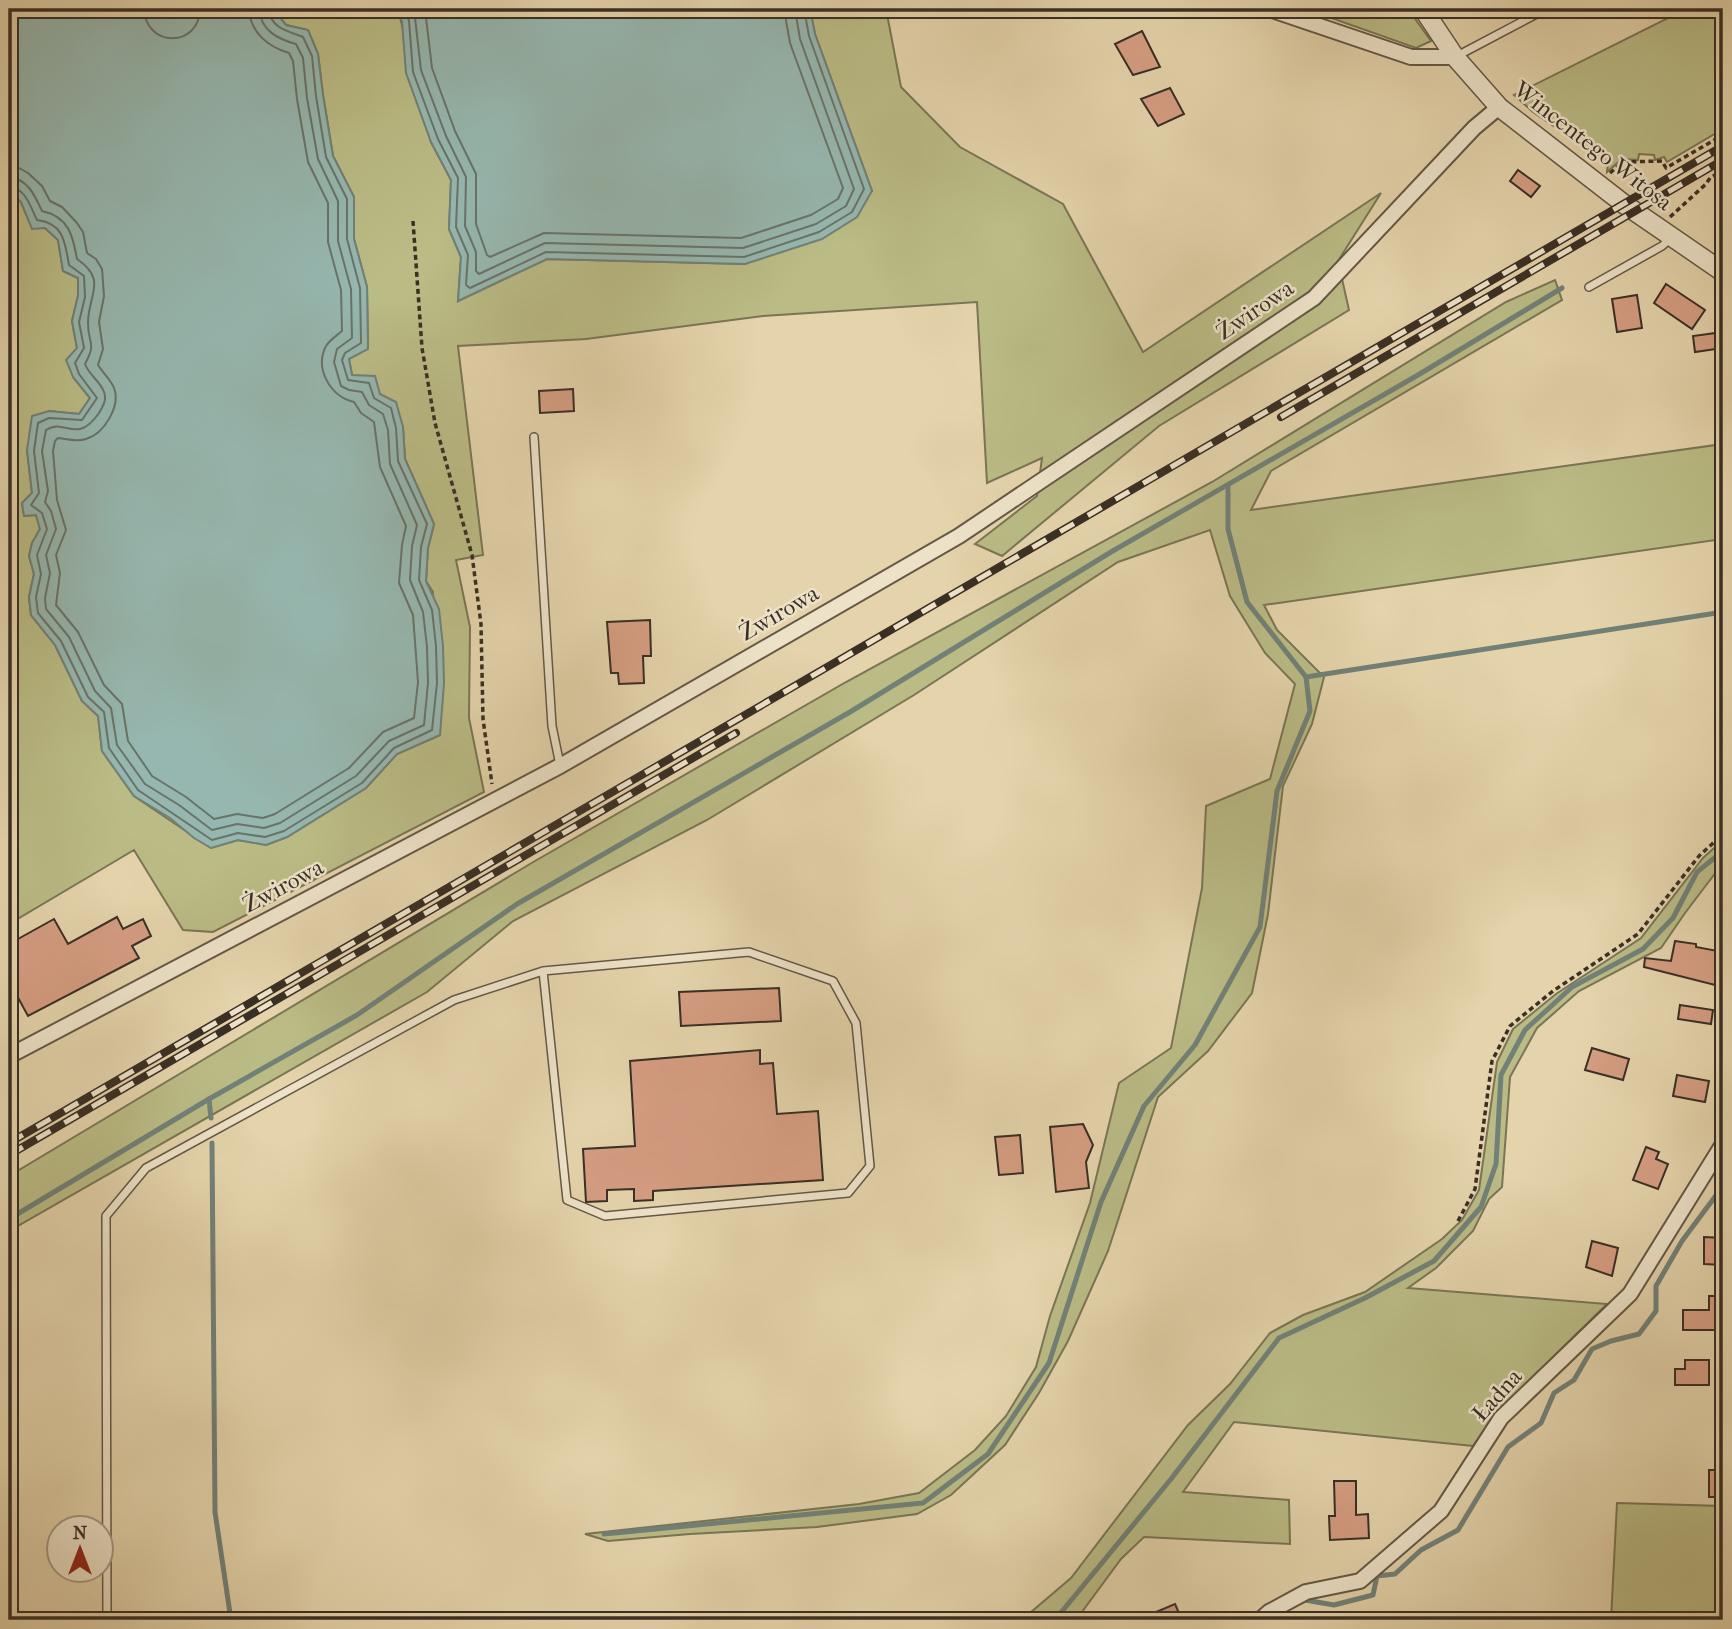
<svg xmlns="http://www.w3.org/2000/svg" width="1732" height="1629" font-family="'IM FELL French Canon',serif">
<style>
.green{fill:#babb85;stroke:#7a7555;stroke-width:2}
.water{fill:#96b7af;stroke:#718178;stroke-width:2}
.lines{fill:none;stroke-linecap:round;stroke-linejoin:round}
.shore{stroke:#68736a;stroke-width:2}
.stream{stroke:#718178;stroke-width:5}
.building{fill:#d59d82;stroke:#3a2f25;stroke-width:2}
.service-casing{stroke:#645846;stroke-width:10}
.minor-casing{stroke:#645846;stroke-width:18}
.tertiary-casing{stroke:#645846;stroke-width:21}
.path{stroke:#3a2f25;stroke-width:3.5;stroke-dasharray:5 3.5;stroke-linecap:butt}
.service{stroke:#ede2c8;stroke-width:7}
.minor{stroke:#ede2c8;stroke-width:14}
.tertiary{stroke:#ede2c8;stroke-width:18}
.rail-casing{stroke:#3a2f25;stroke-width:8}
.rail{stroke:#ede2c8;stroke-width:5;stroke-dasharray:16;stroke-linecap:butt}
.labels{text-anchor:middle;dominant-baseline:central;stroke-width:5;stroke-linejoin:round;paint-order:stroke}
.street-label{font-size:23px;fill:#3a2f25;stroke:#ede2c8}
</style>
<rect width="100%" height="100%" fill="#e4d3ab"/>
<filter id="stains"><feTurbulence type="fractalNoise" baseFrequency=".00286" numOctaves="4"/><feColorMatrix values="0 0 0 0 .2 0 0 0 0 .09 0 0 0 0 .02 0 0 0 .5 -.17"/></filter>
<radialGradient id="worn" r=".72"><stop offset=".6" stop-color="#630" stop-opacity="0"/><stop offset="1" stop-color="#630" stop-opacity=".3"/></radialGradient>
<g class="green">
<path d="M273 9H398L431 142 451 180 449 229 461 257 458 301 547 259 745 264 872 191 815 34 810 9H886L901 87 960 147 1063 204 1143 352 1381 193 1338 261 1349 310 1159 426 1002 556 975 544 1037 496 1042 458 987 483 977 302 763 316 586 339 458 346 483 555 456 560 470 627 469 718 484 792 213 932 183 930 134 850 9 924V191L21 202 32 228H45L58 240 63 271 78 278V296L72 321 77 348 73 377 90 398 79 414 49 411 27 450 32 493 22 503 24 516 36 515 40 529 32 543 29 556 34 574 29 597 31 615 55 645 82 701 98 716 102 751 134 796 211 848 238 840 266 845 287 837 366 788 397 754 440 735 433 592 426 581 428 548 434 524 405 459 403 427 380 394 352 375 349 359 368 348 367 287 354 239V197L333 156 323 95 318 54 308 30 286 25Z"/>
<path d="M1306 9H1408L1431 41 1416 48Z"/>
<path d="M1686 9H1723V129L1667 162 1664 157 1655 160 1654 155 1639 154 1638 160 1622 159 1607 172 1608 163 1533 112 1514 95Z"/>
<path d="M1555 280 1562 300 1271 471 1251 510 1723 444V539L1264 605 1277 630 1324 677 1312 724 1283 786 1268 914 1252 993 1208 1051 1158 1097 1108 1251 1068 1341 1039 1393 1005 1445 951 1495 917 1514 817 1527 690 1534 608 1541 585 1534 859 1504 919 1493 975 1450 1006 1416 1036 1367 1050 1316 1090 1203 1119 1083 1171 1048 1202 888 1206 806 1270 779 1295 684 1265 653 1230 596 1210 530 1118 562 914 695 707 820 513 921 427 992 9 1231V1176L535 861 846 682 1212 482 1506 302Z"/>
<path d="M1723 840V863L1685 913 1661 948 1579 991 1537 1028 1510 1077 1502 1187 1489 1199 1473 1231 1436 1268 1408 1288 1607 1304 1496 1413 1473 1446 1234 1422 1183 1492 1289 1500 1290 1544 1144 1537 1121 1559 1076 1620H996L1031 1612 1071 1578 1188 1425 1230 1384 1270 1333 1303 1315 1365 1292 1442 1239 1462 1220 1479 1190 1497 1062 1513 1029 1556 994 1641 938 1703 858Z"/>
<path d="M1617 1503 1723 1506V1620H1611Z"/>
</g>
<g class="water">
<path d="M9 9H166L172 12 194 9H273L286 25 308 30 318 54 323 95 333 156 354 197V239L367 287 368 349 349 359 352 375 375 376 380 394 396 402 403 427 405 459 434 524 428 548 426 581 439 609 443 646 444 683 440 735 397 754 366 788 287 837 266 845 238 840 211 848 194 838 170 818 134 796 102 751 98 716 82 701 55 645 31 615 29 597 34 574 29 556 32 543 40 529 36 515 24 516 22 503 32 493 27 450 32 416 49 411 79 414 90 398 73 377 66 360 77 348 72 321 78 296V278L63 271 58 240 45 228 32 229 21 202 9 191Z"/>
<path d="M398 9H810L815 34 872 191 857 217 822 239 745 264 547 259 458 301 461 257 449 229 451 180 431 142 406 73 402 22Z"/>
</g>
<g class="lines">
<g class="shore">
<path d="M144 9C146 48 199 48 200 9"/>
<path d="M405 9 409 21 413 72 438 139 458 178 456 227 468 255 466 285 470 288 546 252 744 257 819 232 852 212 864 189 809 36 804 9"/>
<path d="M414 9 421 70 446 136 466 177 465 226 476 252V271L479 274 545 243 743 248 816 224 846 206 854 189 800 39 795 9"/>
<path d="M425 9 432 68 455 131 476 174V224L487 255 490 257 544 233 741 238 811 215 838 199 843 188 790 43 784 9"/>
<path d="M9 167 19 168 28 173 42 186 50 201 62 207 77 223 83 232 87 253 96 259 102 269 104 296 99 322 103 349 98 365C103 373 111 380 114 388 121 406 104 434 86 439 77 442 67 439 58 438L55 441 53 451 57 500 66 530 56 555 60 573 56 605 78 632 104 685 122 704 128 741 152 776 186 797 214 819 237 814 263 818 275 814 349 768 383 732 414 718 418 682 413 615 399 583 402 545 406 526 380 467 374 422 361 413 354 402C331 397 314 369 326 346 330 340 336 336 342 331L341 290 328 242V203L308 162 297 99 293 61 289 53C268 47 250 32 249 9"/>
<path d="M9 177C28 179 35 196 42 211 69 217 73 236 77 259 108 280 88 295 88 323 88 345 97 342 85 364 89 375 100 381 104 392 107 400 103 406 99 413 76 446 65 417 46 430L42 451 48 491 45 502 51 511 56 529 46 555 50 573 45 598 46 609 69 637 95 691 111 708 117 745 145 784 179 805 212 830 237 824 264 828 280 823 356 776 389 741 424 725 428 683 427 647 423 612 410 580 412 546 417 525 390 464 388 430 383 414 369 405 362 392 349 390 341 386 334 362 337 349 352 338 351 289 338 241V201L318 159 307 98 303 58 296 44C278 39 261 31 259 9"/>
<path d="M9 186C26 189 30 206 37 220 64 223 65 243 69 265L84 276 85 297 79 322 84 348 75 363 79 374 97 398 82 420 49 418 38 423 34 451 39 493 31 505 42 513 47 529 37 555 41 574 36 597 38 613 61 641 88 697 104 712 109 748 138 790 212 840 238 833 265 837 284 831 362 783 394 748 432 730 437 683 436 646 432 610 419 580 421 547 427 524 398 461 396 428 391 408 374 398 369 383 348 380 342 360 345 353 361 343 360 288 347 239V199L326 157 316 96 312 56 303 37C287 31 271 28 268 9"/>
</g>
<g class="stream">
<path d="M1306 677 1723 612"/>
<path d="M209 1099 211 1118"/>
<path d="M212 1143 215 1512 231 1620"/>
<path d="M9 1219 209 1099 357 1015 517 904 850 712 1111 552 1418 375 1562 288"/>
<path d="M604 1534 923 1503 988 1454 1049 1363 1101 1202 1144 1106 1195 1045 1260 927 1277 791 1310 711 1306 677 1247 602 1228 529V485"/>
<path d="M1301 1602 1305 1600 1334 1605 1373 1595 1377 1576 1395 1574 1421 1550 1458 1530 1508 1447 1541 1423 1554 1393 1574 1380 1592 1349 1611 1341 1639 1334 1656 1311V1286L1682 1241 1723 1186"/>
<path d="M1047 1620 1059 1615 1171 1479 1279 1338 1365 1298 1434 1261 1481 1207 1496 1164 1501 1075 1525 1030 1572 987 1643 949 1673 918 1697 872 1723 851"/>
</g>
</g>
<g class="building">
<path d="M1142 31 1160 67 1133 75 1115 44Z"/>
<path d="M1170 88 1184 114 1158 126 1141 99Z"/>
<path d="M1518 170 1540 186 1531 197 1510 181Z"/>
<path d="M1666 284 1705 310 1692 329 1654 303Z"/>
<path d="M1637 295 1642 328 1617 332 1612 299Z"/>
<path d="M1723 332V348L1695 352 1693 336Z"/>
<path d="M573 389 574 411 540 413 539 391Z"/>
<path d="M650 620 651 656H643L644 683 619 684 618 673H611L607 622Z"/>
<path d="M117 917 123 929 143 919 151 936 132 946 139 958 28 1016 9 981V944L54 919 68 944Z"/>
<path d="M1675 941 1696 944V947L1723 952V987L1644 967 1645 958 1671 961Z"/>
<path d="M779 988 781 1021 681 1026 679 992Z"/>
<path d="M1680 1005 1713 1010 1711 1024 1678 1019Z"/>
<path d="M1592 1048 1629 1059 1623 1080 1585 1070Z"/>
<path d="M760 1050V1064L773 1063 777 1114 818 1111 823 1180 653 1191V1200L634 1201V1189L607 1190V1201L586 1202 583 1149 635 1146 630 1061Z"/>
<path d="M1677 1075 1709 1081 1705 1102 1673 1096Z"/>
<path d="M1083 1124 1093 1145 1086 1162 1089 1188 1056 1192 1050 1127Z"/>
<path d="M1020 1135 1023 1173 999 1175 995 1137Z"/>
<path d="M1646 1147 1659 1152 1656 1159 1668 1164 1658 1189 1633 1180Z"/>
<path d="M1704 1237 1723 1238V1265L1704 1264Z"/>
<path d="M1592 1241 1618 1248 1612 1276 1586 1267Z"/>
<path d="M1709 1296H1723V1330H1683V1310H1709Z"/>
<path d="M1685 1360H1709V1385H1675V1369H1685Z"/>
<rect x="1709" y="1470" width="14" height="27"/>
<path d="M1334 1481H1356V1515L1368 1514 1369 1538 1330 1540 1329 1516H1335Z"/>
<path d="M1175 1604 1182 1620H1137Z"/>
</g>
<g class="lines">
<defs>
<g id="service">
<path d="M1457 56 1546 9"/>
<path d="M1589 287 1662 246 1671 238"/>
<path d="M534 437 552 726 560 765"/>
<path d="M107 1620 106 1216 146 1168 454 1000 543 971 749 952 833 981 856 1023 870 1166 848 1193 605 1216 567 1200 543 971"/>
</g>
<g id="minor">
<path d="M1269 9 1411 57H1455"/>
<path d="M9 1056 560 766 959 536 1314 298 1474 128 1499 107"/>
<path d="M1260 1620 1269 1612 1306 1592 1360 1581 1441 1511 1501 1418 1630 1294 1723 1144"/>
</g>
<path id="tertiary" d="M1423 9 1455 57 1499 107 1624 204 1723 272"/>
</defs>
<use href="#service" class="service-casing"/>
<use href="#minor" class="minor-casing"/>
<use href="#tertiary" class="tertiary-casing"/>
<g class="path">
<path d="M1610 173 1623 162 1662 161 1666 168 1723 135"/>
<path d="M1670 217 1706 184 1710 178 1723 170"/>
<path d="M413 221 422 348 435 423 472 555 481 624 483 719 492 784"/>
<path d="M1458 1221 1475 1189 1492 1061 1510 1026 1553 991 1638 934 1699 856 1723 834"/>
</g>
<use href="#service" class="service"/>
<use href="#minor" class="minor"/>
<use href="#tertiary" class="tertiary"/>
<defs>
<g id="rail">
<path d="M1281 417 1723 160"/>
<path d="M9 1143 1723 146"/>
<path d="M9 1155 736 733"/>
</g>
</defs>
<use href="#rail" class="rail-casing"/>
<use href="#rail" class="rail"/>
</g>
<g class="labels">
<g class="street-label">
<text transform="translate(1593 146) rotate(38)">Wincentego Witosa</text>
<text transform="translate(1255 310) rotate(-34)">Żwirowa</text>
<text transform="translate(779 613) rotate(-30)">Żwirowa</text>
<text transform="translate(283 886) rotate(-28)">Żwirowa</text>
<text transform="translate(1497 1395) rotate(-48)">Ładna</text>
</g>
</g>
<rect width="1732" height="1629" fill="none" stroke="#e4d3ab" stroke-width="35"/>
<rect x="10" y="10" width="1711" height="1608" fill="none" stroke="#3a2f25" stroke-width="3.5"/>
<rect x="18" y="18" width="1697" height="1594" fill="none" stroke="#3a2f25" stroke-width="2"/>
<g transform="translate(80 1549)"><circle r="33" fill="#ede2c8" stroke="#a59a87" stroke-width="2"/>
<path d="M0-5L12 26L0 18L-12 26Z" fill="#8f2418"/>
<text y="-10" font-size="19" font-weight="bold" text-anchor="middle" fill="#3a2f25">N</text>
</g>
<rect width="100%" height="100%" filter="url(#stains)"/>
<rect width="100%" height="100%" fill="url(#worn)"/>
</svg>
